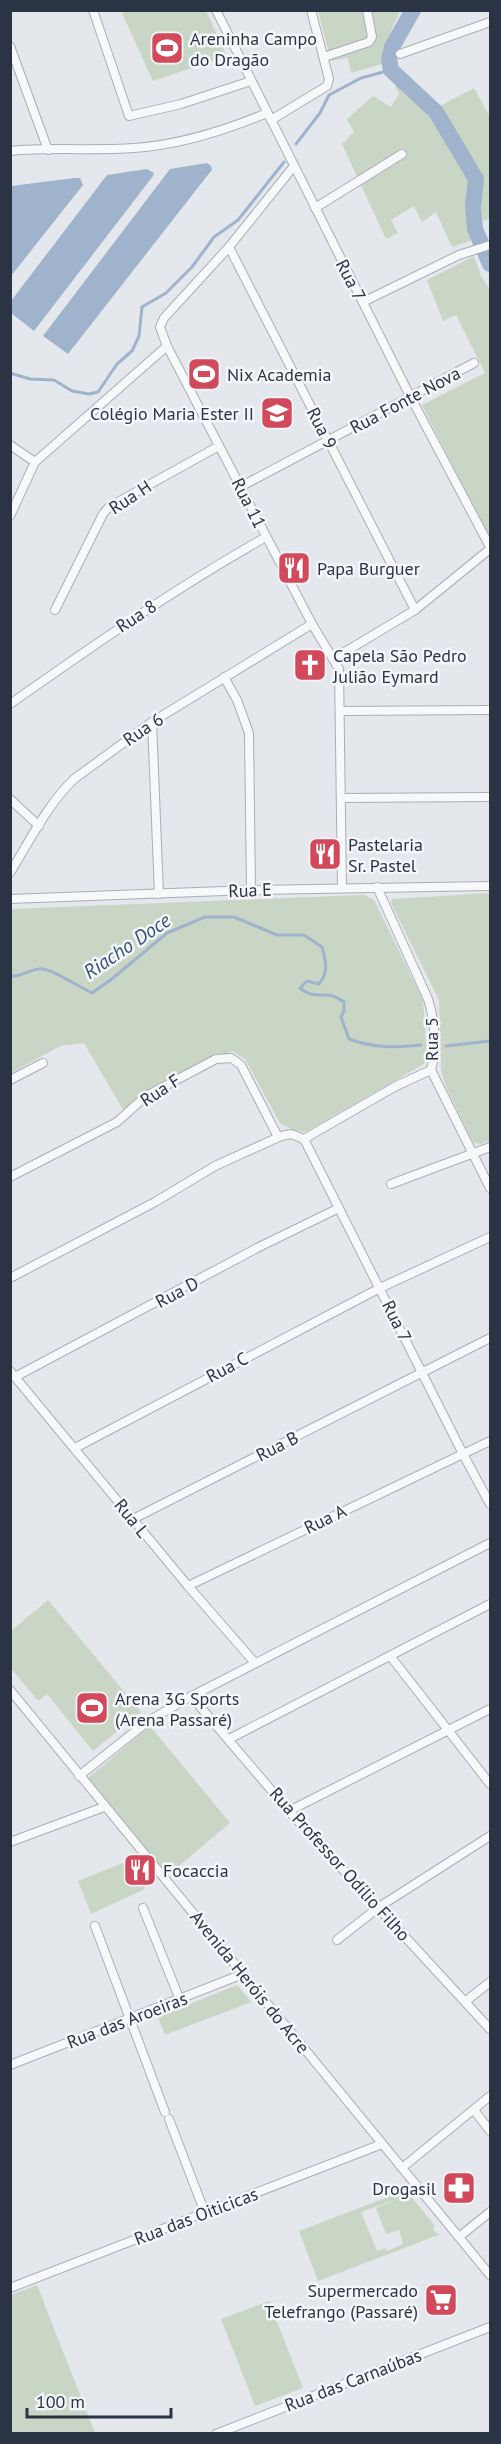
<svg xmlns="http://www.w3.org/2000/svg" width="501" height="2444" font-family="'PT Sans',sans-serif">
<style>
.green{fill:#c9d6c5;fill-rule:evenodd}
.water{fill:#9fb4cc}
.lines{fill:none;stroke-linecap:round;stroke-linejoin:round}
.stream{stroke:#9fb4cc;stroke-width:3}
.river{stroke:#9fb4cc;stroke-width:16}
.minor-casing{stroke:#a9aeb7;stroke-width:10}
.minor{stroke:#f7f8fa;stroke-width:8}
.labels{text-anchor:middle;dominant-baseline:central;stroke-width:5;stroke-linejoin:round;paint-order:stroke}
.poi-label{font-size:18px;fill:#2b3445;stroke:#f4f6f9;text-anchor:start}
.street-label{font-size:18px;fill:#2b3445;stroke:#f4f6f9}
.water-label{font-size:20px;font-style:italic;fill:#34527a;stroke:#f4f6f9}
</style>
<rect width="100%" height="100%" fill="#e4e7ec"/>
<g class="green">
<path d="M121 11H206L227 56 153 81Z"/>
<path d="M318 11H400L390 33 385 63 351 73 348 58 331 61Z"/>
<path d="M392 78C440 127 480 165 476 239L452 247 436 212 422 222 414 206 391 220 398 233 386 239 342 144 354 132 347 119 373 96 391 107 399 94Z"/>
<path d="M474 88 490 117V218L483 221 478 179 436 108Z"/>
<path d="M474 256 481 276 490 290V539L422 405 485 373 456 315 443 321 427 280Z"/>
<path d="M490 893V1140L481 1144 474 1143 472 1140 446 1087 441 1070 439 1000 391 903 392 899Z"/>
<path d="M364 895 374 900 423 1000 427 1058 424 1064 305 1132 293 1130 280 1123 245 1059 232 1051 144 1096 125 1113 84 1043 60 1046 11 1073 10 909Z"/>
<path d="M48 1600 141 1712 93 1751 47 1694 38 1701 11 1668V1631Z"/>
<path d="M150 1726 230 1823 168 1875 88 1778Z"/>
<path d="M133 1859 145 1889 91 1914 78 1881Z"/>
<path d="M237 1985 251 2002 165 2035 158 2017Z"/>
<path d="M401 2192 405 2197 410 2195 435 2226 433 2229 437 2234H441L318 2281 299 2231ZM400 2198 376 2208 386 2234 399 2230 403 2244 387 2251 386 2248 377 2251 361 2212Z"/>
<path d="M37 2285 95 2433H11V2295Z"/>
<path d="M269 2301 303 2388 255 2406 221 2319Z"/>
</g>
<g class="water">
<path d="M207 163 211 166 212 170 207 176 68 354 43 336 170 169Z"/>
<path d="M147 169 154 173 153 176 34 331 11 313V301L107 175Z"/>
<path d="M74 178H80L83 185 11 276V186Z"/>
</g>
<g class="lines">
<g class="stream">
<path d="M296 144 320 113 329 95 361 78 391 70"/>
<path d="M10 373 30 379 54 380 72 391 89 394 98 392 117 364 132 351 139 336 142 307 166 293 192 267 214 237 238 220 284 162"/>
<path d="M10 976C22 977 28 970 39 969 50 967 79 987 92 993L113 978 167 933 205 917H234L277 935H304L322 947C326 961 329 972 319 984L307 981 300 988C316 1002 327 988 344 1002V1011L341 1017 349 1039C373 1048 396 1048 421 1045"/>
<path d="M446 1046 490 1041"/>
</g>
<path class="river" d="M413 10 392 47 389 59 391 70 436 112 476 179 473 206 475 229 490 264"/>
<defs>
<g id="minor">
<path d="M93 10 129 116 181 104 251 81"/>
<path d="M216 10 410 396 490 547"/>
<path d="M10 46 48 150"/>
<path d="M400 54 490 22"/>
<path d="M324 57 369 42 372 37 367 10"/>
<path d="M271 120 327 86 329 79 311 10"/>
<path d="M10 151C51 147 93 151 134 148 179 145 226 130 267 113"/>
<path d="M294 166 229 247 164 318 160 327 167 346 312 624 339 669 342 888"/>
<path d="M315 208 402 154"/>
<path d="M229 247 415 610"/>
<path d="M363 302 459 255 490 245"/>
<path d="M10 445 35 462"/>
<path d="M240 487 474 363"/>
<path d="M10 516 35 462 167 346"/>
<path d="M55 610 103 514 109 507 219 446"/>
<path d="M333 659 415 610 490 549"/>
<path d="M224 677 237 700 249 733 251 890"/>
<path d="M10 704C94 645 177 587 266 537"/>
<path d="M340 711 490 710"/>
<path d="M152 722 159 894"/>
<path d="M342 798 490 797"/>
<path d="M10 799 39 826"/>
<path d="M10 873C29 842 47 805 74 779L152 722 312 624"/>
<path d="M377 887 428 999C435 1021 437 1048 431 1070L490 1188"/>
<path d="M10 899 251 890 490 886"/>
<path d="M10 1080 43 1063"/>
<path d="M304 1139 463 1454 490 1504"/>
<path d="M304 1139 396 1086 431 1070"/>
<path d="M10 1177 117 1122 146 1096 216 1059 231 1058 241 1065 278 1137"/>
<path d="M391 1184 490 1147"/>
<path d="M10 1278 155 1202 215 1166 281 1136 291 1134 304 1139"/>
<path d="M10 1371 188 1586 255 1663"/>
<path d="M15 1377 259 1247 339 1208"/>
<path d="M75 1448 380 1288 490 1237"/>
<path d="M133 1519 490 1338"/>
<path d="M188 1586 490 1441"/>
<path d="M391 1657 490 1784"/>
<path d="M10 1690 490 2275"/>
<path d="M191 1696 289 1811 490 2029"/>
<path d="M229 1739 490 1604"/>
<path d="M79 1776 147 1722 186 1699 490 1543"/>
<path d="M289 1811 490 1709"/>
<path d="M10 1842 104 1807"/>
<path d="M143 1908 180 2000"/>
<path d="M95 1926 165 2112"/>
<path d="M337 1940 379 1907 490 1836"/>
<path d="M466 2001 490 1982"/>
<path d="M10 2065 243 1974"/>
<path d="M474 2110 490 2131"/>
<path d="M169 2119 205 2213"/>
<path d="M402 2168 490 2096"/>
<path d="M459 2237 490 2212"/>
<path d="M10 2288 382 2144"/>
<path d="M216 2434 490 2327"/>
</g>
</defs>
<use href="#minor" class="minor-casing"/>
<use href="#minor" class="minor"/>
</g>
<defs>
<symbol id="stadium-square" viewBox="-11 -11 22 22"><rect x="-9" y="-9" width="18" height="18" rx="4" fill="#d1495b" stroke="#f4f6f9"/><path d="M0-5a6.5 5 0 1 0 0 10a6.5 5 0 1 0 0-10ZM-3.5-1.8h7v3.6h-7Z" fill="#fff"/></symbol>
<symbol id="school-square" viewBox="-11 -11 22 22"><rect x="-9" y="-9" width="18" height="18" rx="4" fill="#d1495b" stroke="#f4f6f9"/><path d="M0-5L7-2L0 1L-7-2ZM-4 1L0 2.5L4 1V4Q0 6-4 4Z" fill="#fff"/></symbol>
<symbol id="restaurant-square" viewBox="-11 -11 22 22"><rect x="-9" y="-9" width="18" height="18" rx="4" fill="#d1495b" stroke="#f4f6f9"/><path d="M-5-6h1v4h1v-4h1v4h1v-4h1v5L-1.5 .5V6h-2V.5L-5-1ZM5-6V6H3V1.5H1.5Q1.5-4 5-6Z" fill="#fff"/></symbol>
<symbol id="church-square" viewBox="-11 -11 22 22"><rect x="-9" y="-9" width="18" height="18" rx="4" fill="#d1495b" stroke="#f4f6f9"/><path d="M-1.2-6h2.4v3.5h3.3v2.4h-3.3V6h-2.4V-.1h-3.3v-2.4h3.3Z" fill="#fff"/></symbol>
<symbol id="pharmacy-square" viewBox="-11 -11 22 22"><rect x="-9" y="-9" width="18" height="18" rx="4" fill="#d1495b" stroke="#f4f6f9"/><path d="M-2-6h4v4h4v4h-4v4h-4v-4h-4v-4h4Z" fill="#fff"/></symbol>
<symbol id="supermarket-square" viewBox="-11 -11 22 22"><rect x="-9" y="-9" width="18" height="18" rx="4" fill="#d1495b" stroke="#f4f6f9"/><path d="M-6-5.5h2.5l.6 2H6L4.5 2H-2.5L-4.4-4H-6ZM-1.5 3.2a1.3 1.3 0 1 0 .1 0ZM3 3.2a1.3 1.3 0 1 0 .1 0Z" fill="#fff"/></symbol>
</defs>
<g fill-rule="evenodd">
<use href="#stadium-square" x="148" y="29" width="38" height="38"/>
<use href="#stadium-square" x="185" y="355" width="38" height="38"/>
<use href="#school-square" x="258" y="394" width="38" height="38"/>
<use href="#restaurant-square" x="275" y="549" width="38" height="38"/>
<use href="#church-square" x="291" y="646" width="38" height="38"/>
<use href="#restaurant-square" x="306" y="835" width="38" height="38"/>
<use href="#stadium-square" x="73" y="1689" width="38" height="38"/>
<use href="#restaurant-square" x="121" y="1851" width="38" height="38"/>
<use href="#pharmacy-square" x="440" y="2169" width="38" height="38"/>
<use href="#supermarket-square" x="422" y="2281" width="38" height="38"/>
</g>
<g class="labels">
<g class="poi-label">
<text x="190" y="38">Areninha Campo<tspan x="190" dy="21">do Dragão</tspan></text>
<text x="227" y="374">Nix Academia</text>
<text x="254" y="413" text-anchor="end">Colégio Maria Ester II</text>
<text x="317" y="568">Papa Burguer</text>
<text x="333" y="655">Capela São Pedro<tspan x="333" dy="21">Julião Eymard</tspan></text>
<text x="348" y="844">Pastelaria<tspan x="348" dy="21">Sr. Pastel</tspan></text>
<text x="115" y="1698">Arena 3G Sports<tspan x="115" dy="21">(Arena Passaré)</tspan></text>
<text x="163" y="1870">Focaccia</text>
<text x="436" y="2188" text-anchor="end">Drogasil</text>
<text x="418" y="2290" text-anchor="end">Supermercado<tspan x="418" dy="21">Telefrango (Passaré)</tspan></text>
</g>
<g class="street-label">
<text transform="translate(351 280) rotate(63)">Rua 7</text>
<text transform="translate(405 400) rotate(-28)">Rua Fonte Nova</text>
<text transform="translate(322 428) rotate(63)">Rua 9</text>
<text transform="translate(130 497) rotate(-33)">Rua H</text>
<text transform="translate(249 503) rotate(63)">Rua 11</text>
<text transform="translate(136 616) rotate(-33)">Rua 8</text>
<text transform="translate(143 729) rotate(-34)">Rua 6</text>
<text transform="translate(250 890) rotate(-2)">Rua E</text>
<text transform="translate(431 1039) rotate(-90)">Rua 5</text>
<text transform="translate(160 1090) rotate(-33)">Rua F</text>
<text transform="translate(177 1292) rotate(-28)">Rua D</text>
<text transform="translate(397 1321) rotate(64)">Rua 7</text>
<text transform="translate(227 1367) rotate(-28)">Rua C</text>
<text transform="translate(277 1446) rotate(-27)">Rua B</text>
<text transform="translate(132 1518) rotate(51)">Rua L</text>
<text transform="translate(325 1519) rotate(-26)">Rua A</text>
<text transform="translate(340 1864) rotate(48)">Rua Professor Odílio Filho</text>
<text transform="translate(250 1982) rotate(51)">Avenida Heróis do Acre</text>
<text transform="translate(127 2020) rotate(-21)">Rua das Aroeiras</text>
<text transform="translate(196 2216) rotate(-21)">Rua das Oiticicas</text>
<text transform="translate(353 2380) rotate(-21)">Rua das Carnaúbas</text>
</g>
<g class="water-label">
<text transform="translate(127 946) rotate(-34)">Riacho Doce</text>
</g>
</g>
<rect width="501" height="2444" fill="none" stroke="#2b3445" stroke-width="24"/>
<path d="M27 2408v9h144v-9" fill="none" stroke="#2b3445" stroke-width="3"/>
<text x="36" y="2408" font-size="18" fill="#2b3445" stroke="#f4f6f9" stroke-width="4.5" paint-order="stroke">100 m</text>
</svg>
